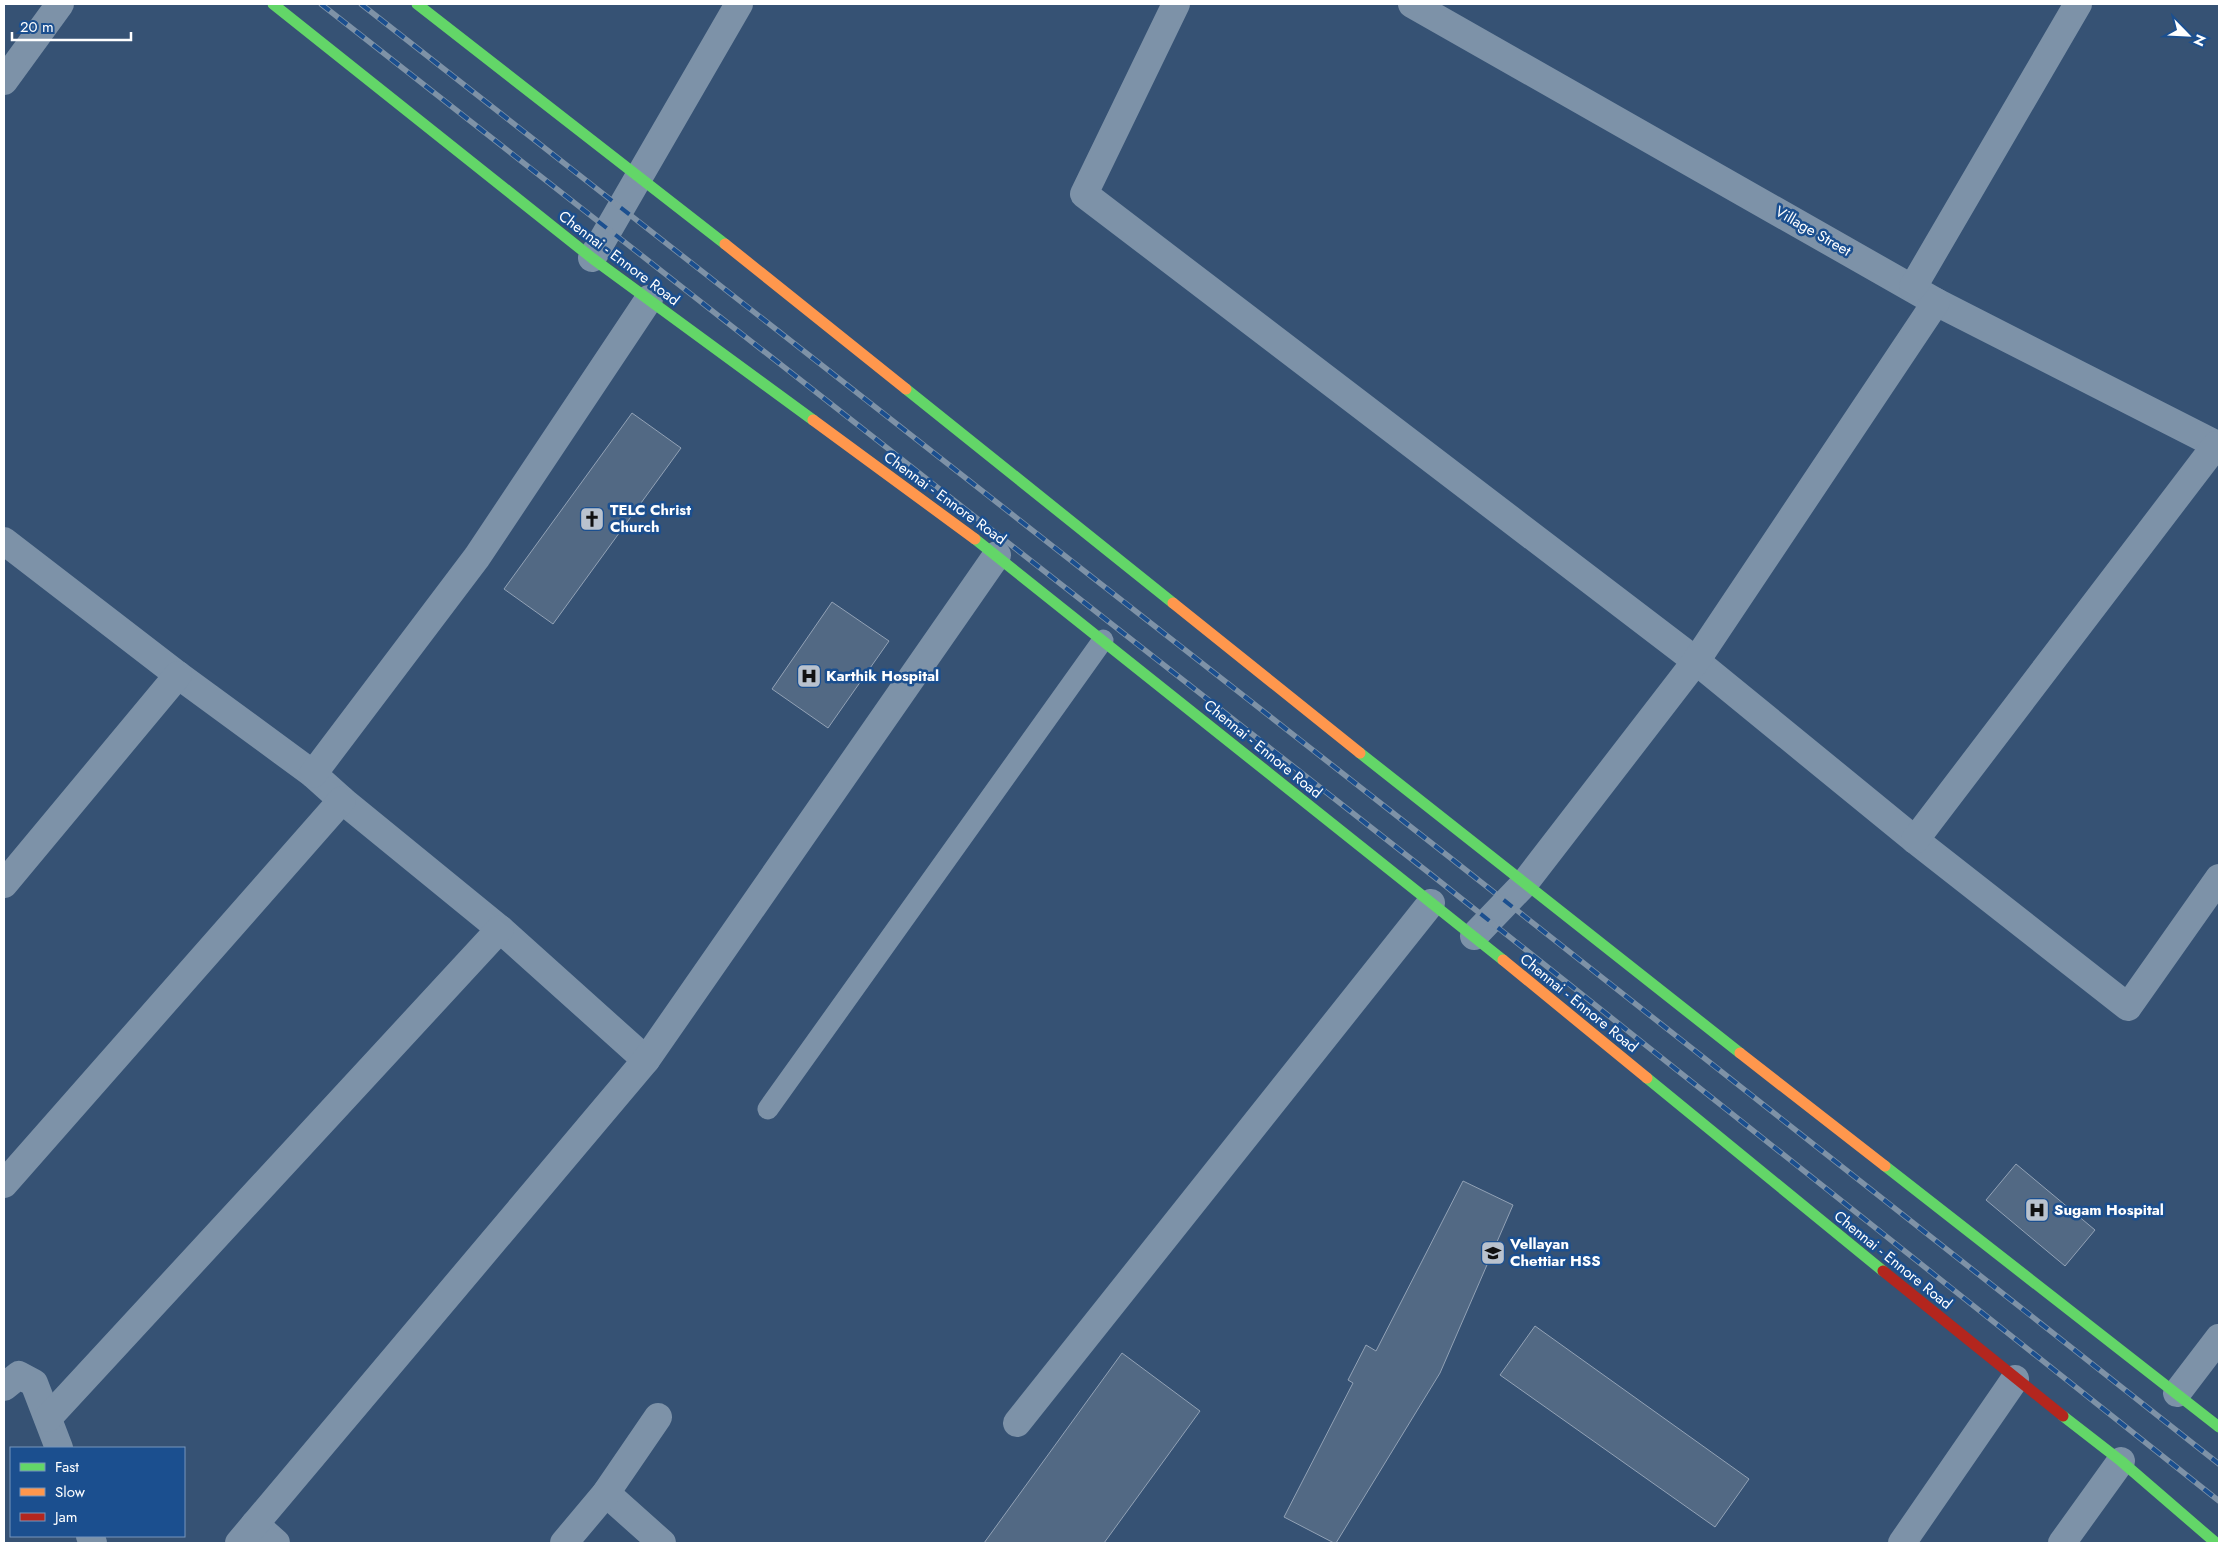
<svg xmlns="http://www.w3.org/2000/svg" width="2223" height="1547" font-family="Jost,sans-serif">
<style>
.building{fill:#526984;stroke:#92a2b6}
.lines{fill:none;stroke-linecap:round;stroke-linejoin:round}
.lane{stroke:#7d92a8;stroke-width:21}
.street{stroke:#7d92a8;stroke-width:28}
.fast{stroke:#63d668;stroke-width:11}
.slow{stroke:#ff974d;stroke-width:11}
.jam{stroke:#b3261e;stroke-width:11}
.rail-casing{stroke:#7e92a7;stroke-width:5.5}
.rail{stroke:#1b4f8f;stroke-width:4;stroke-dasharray:11;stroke-linecap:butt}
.labels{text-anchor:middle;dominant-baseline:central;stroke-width:5;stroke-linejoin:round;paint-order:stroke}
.street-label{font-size:15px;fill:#fff;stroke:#1b4f8f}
.poi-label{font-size:15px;font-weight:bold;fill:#fff;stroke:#1b4f8f;text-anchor:start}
</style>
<rect width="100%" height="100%" fill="#365274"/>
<g class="building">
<path d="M632 413 681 448 553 624 504 589Z"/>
<path d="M832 602 889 641 828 728 772 689Z"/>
<path d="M2016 1164 2095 1230 2065 1266 1986 1200Z"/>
<path d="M1463 1181 1513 1205 1440 1373 1336 1543H1334L1284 1517 1353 1383 1348 1380 1366 1345 1376 1351Z"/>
<path d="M1535 1326 1749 1479 1715 1527 1500 1375Z"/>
<path d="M1122 1353 1200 1411 1104 1543H984Z"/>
</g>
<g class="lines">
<path class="lane" d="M768 1109 1103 640"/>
<g class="street">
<path d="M1176 4 1084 194 1696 661 1915 840 2128 1007 2219 878"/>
<path d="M1412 4 1936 302 2219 446"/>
<path d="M4 81 60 4"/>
<path d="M592 258 739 4"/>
<path d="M1913 287 2078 4"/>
<path d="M4 541 178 675 313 774 342 800 500 929 646 1060"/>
<path d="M313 774 477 557 649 299"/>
<path d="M1915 840 2216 445"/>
<path d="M4 884 178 675"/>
<path d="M1474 936 1524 884 1696 661 1936 302"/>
<path d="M4 1184 342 800"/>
<path d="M4 1387 19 1375 34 1383 59 1448"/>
<path d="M2177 1393 2219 1338"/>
<path d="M48 1418 500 929"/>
<path d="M1017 1423 1431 903"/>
<path d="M606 1493 662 1543"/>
<path d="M255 1524 276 1543"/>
<path d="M90 1536 93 1543"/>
<path d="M239 1543 646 1060 997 555"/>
<path d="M564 1543 606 1493 658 1417"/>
<path d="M1902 1543 2015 1379"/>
<path d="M2062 1543 2121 1461"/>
</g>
<g class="fast">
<path d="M273 4 592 258 813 420"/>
<path d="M417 4 725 244"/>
<path d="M906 389 1173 603"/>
<path d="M975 539 1503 960"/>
<path d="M1360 753 1740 1053"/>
<path d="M1647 1078 1883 1271"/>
<path d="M1885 1166 2219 1427"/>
<path d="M2063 1416 2121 1461 2216 1543"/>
</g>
<g class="slow">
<path d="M725 244 906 389"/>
<path d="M813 420 975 539"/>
<path d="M1173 603 1360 753"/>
<path d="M1503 960 1647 1078"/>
<path d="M1740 1053 1885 1166"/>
</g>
<path class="jam" d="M1883 1271 2063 1416"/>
<defs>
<g id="rail">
<path d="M321 4 1433 876 2219 1501"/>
<path d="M361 4 1448 856 2219 1464"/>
</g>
</defs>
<use href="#rail" class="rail-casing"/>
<use href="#rail" class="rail"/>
</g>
<defs>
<symbol id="church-square" viewBox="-11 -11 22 22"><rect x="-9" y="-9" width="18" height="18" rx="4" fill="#b9c2ce" stroke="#1b4f8f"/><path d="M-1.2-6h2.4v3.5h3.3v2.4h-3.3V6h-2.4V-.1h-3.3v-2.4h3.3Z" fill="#111"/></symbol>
<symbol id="hospital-square" viewBox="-11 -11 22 22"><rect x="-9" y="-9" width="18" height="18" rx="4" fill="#b9c2ce" stroke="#1b4f8f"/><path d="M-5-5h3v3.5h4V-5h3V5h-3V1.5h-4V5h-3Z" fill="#111"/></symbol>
<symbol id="school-square" viewBox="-11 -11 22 22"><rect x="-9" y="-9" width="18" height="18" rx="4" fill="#b9c2ce" stroke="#1b4f8f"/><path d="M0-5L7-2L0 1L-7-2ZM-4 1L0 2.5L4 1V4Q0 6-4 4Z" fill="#111"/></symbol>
</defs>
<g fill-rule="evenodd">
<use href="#church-square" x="578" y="505" width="28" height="28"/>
<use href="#hospital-square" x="795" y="662" width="28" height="28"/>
<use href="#hospital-square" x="2023" y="1196" width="28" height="28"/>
<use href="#school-square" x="1479" y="1239" width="28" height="28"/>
</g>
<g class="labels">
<g class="street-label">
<text transform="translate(1813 231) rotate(30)">Village Street</text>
<text transform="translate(619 258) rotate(37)">Chennai - Ennore Road</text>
<text transform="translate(945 498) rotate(36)">Chennai - Ennore Road</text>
<text transform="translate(1263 749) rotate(39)">Chennai - Ennore Road</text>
<text transform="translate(1579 1003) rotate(39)">Chennai - Ennore Road</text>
<text transform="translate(1893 1260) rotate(39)">Chennai - Ennore Road</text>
</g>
<g class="poi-label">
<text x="610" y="510">TELC Christ<tspan x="610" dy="17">Church</tspan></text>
<text x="826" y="676">Karthik Hospital</text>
<text x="2054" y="1210">Sugam Hospital</text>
<text x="1510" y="1244">Vellayan<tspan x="1510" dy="17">Chettiar HSS</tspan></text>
</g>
</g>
<rect width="2223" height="1547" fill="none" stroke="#ffffff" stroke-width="10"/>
<rect x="10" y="1447" width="175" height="90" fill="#1b4f8f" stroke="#7695bc"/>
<rect x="20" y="1463" width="25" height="8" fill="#63d668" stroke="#7695bc"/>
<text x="55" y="1472" font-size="15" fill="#ffffff">Fast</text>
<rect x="20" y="1488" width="25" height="8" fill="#ff974d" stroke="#7695bc"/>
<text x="55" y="1497" font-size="15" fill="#ffffff">Slow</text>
<rect x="20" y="1513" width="25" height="8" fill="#b3261e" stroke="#7695bc"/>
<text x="55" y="1522" font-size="15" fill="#ffffff">Jam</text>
<g transform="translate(2188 35) rotate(114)" stroke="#1b4f8f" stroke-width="4" paint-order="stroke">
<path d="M0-4L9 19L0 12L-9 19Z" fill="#ffffff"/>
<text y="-8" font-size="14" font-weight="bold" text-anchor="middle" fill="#ffffff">N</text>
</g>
<path d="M12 32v8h119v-8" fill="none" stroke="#ffffff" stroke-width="2.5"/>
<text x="20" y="32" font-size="15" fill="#ffffff" stroke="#1b4f8f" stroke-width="4" paint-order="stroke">20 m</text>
</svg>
